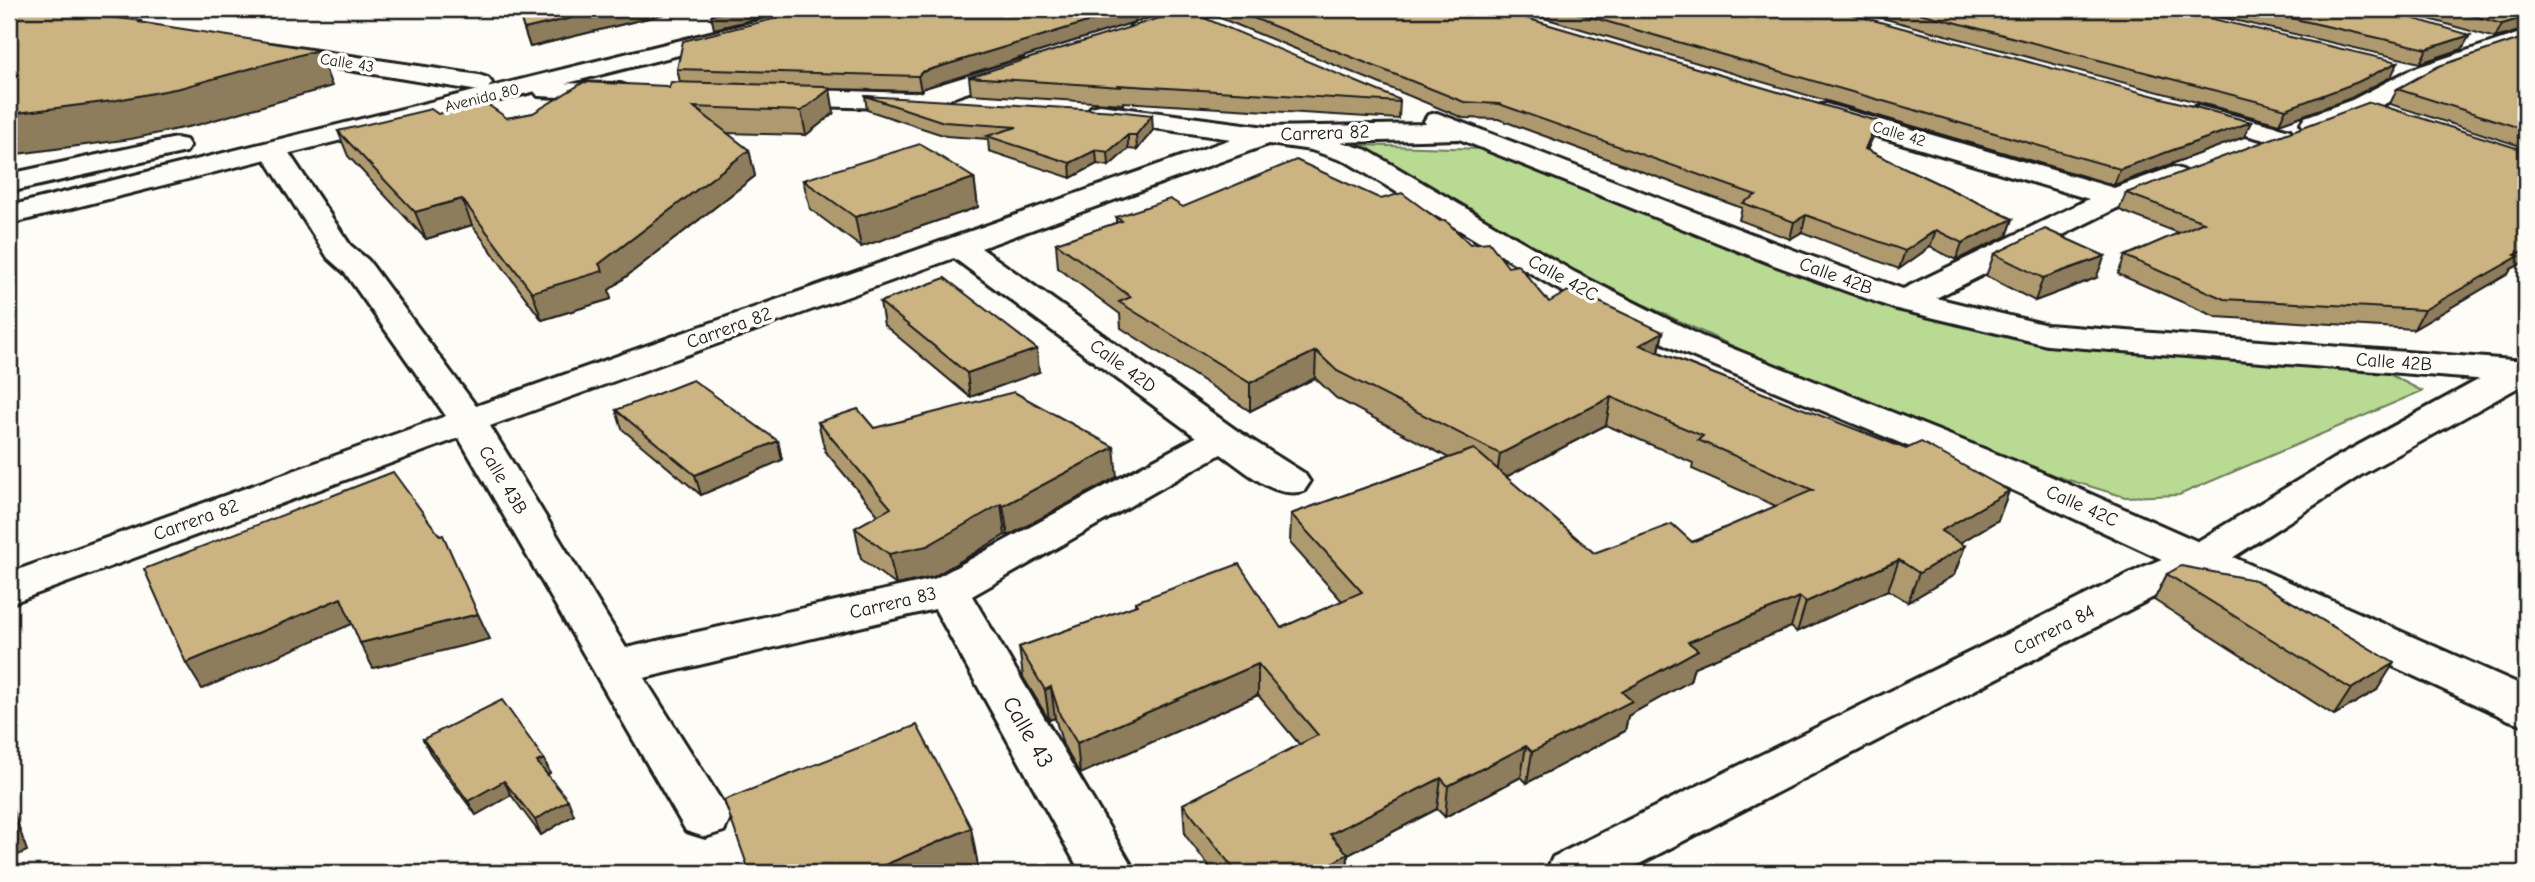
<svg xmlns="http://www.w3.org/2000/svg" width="2535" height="882" font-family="'Comic Neue',sans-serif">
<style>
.green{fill:#b9da93;stroke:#6a7b58;stroke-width:2}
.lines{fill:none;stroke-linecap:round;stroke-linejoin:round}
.street-casing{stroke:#1c1c1c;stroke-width:6}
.secondary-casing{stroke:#1c1c1c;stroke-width:6}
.primary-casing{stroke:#1c1c1c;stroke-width:6}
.street{fill:#fdfcf7;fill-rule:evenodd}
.secondary{fill:#fdfcf7;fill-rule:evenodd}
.primary{fill:#fdfcf7;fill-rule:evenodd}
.wall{fill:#af9a70;stroke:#1c1c1c;stroke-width:2;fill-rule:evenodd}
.shaded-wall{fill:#8e7d5b;stroke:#1c1c1c;stroke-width:2}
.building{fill:#cbb382;stroke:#1c1c1c;stroke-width:2}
.labels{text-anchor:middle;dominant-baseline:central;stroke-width:7;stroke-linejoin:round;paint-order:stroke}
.far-street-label{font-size:16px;fill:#1c1c1c;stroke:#fdfcf7}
.street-label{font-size:19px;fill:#1c1c1c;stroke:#fdfcf7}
.near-street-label{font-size:23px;fill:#1c1c1c;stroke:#fdfcf7}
</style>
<rect width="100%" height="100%" fill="#fdfcf7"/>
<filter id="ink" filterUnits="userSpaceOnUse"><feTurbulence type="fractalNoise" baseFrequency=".0143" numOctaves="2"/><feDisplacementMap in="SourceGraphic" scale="14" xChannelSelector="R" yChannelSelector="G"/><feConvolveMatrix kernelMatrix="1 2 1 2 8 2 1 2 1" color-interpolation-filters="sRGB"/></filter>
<g filter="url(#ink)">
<path class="green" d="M1358 145 1484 149 1901 304 2039 338 2385 372 2422 391 2179 495 2125 497 2039 471 1752 355 1574 272Z"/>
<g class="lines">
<defs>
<g id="street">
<path d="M91 9H123L120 14 74 29 66 27 63 22 66 17Z"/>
<path d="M1183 9H1217L1214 14 1141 36 1133 34 1129 29 1133 24Z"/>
<path d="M2526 31V46L2430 79 2370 112 2314 131 2305 129 2301 123 2305 117 2352 100 2412 69Z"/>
<path d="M270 44 479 75 488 78 492 83 488 88 479 91 262 56 258 51 262 46Z"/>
<path d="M1020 60 1029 62 1032 67 1029 72 918 109 779 105 770 102 766 97 770 92 779 89 912 93Z"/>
<path d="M547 83 621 84 630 87 634 92 630 97 621 100 538 96 534 91 538 86Z"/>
<path d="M1826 104 2114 188 2173 167 2183 170 2187 176 2183 182 2125 204 1936 298 2047 325 2526 361V383L2047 345 1893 308 1774 265 1459 139 1341 142 1367 150 1574 272 1701 336 2034 469 2526 687V725L2509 720 2006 487 1677 350 1552 286 1347 162 1311 150 1269 144 981 248 1236 430 1304 473 1310 482 1304 491C1273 499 1246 471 1221 454L972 596 1136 873H1081L935 609 644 678 731 816 724 831 705 837 686 831 459 438 9 604V573L446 416 346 274 328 258 265 159 269 153 279 151 289 153 350 245 368 260 476 406 1231 139 1091 119 1087 113 1091 107 1100 105 1266 127 1426 124 1424 121 1428 115 1437 113 1796 251 1903 289 2089 199 1817 118 1813 112 1817 106ZM954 258 1196 437 934 579 626 648 490 426Z"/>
<path d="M2198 106 2290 130 2294 136 2290 142 2280 144 2189 120 2185 114 2189 108Z"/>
</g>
<path id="secondary" d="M2526 358V383L2361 475 2215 569 2173 587 1622 873H1545L1553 857 2143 567 2185 549 2333 459 2513 361Z"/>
<g id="primary">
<path d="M807 9H844L841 14 9 224V206Z"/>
<path d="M176 138 186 140 190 146 186 152 9 192V174Z"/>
</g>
</defs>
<use href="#street" class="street-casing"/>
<use href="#secondary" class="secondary-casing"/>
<use href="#primary" class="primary-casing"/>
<use href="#street" class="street"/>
<use href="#secondary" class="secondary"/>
<use href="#primary" class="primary"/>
</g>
<g class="wall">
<path d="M501 9H685L530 47 518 11Z"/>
<path d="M814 9H1176L924 88 921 91 828 89 834 113 806 135 726 133 749 150 755 176 609 290 611 299 542 320 472 225 426 239 348 156 338 131 438 114 507 118 669 88 680 82 677 69Z"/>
<path d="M1213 9H1495L1873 137 1867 150 2013 219 2007 236 1956 260 1930 247 1899 269 1802 232 1790 239 1739 220 1742 208 1498 119 1463 118 1213 15Z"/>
<path d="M1513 9H1832L2244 137 2114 185Z"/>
<path d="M1848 9H2170L2391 77 2351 98 2279 124Z"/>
<path d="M2186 9H2381L2462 49 2420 63Z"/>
<path d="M2394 9H2526L2495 38Z"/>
<path d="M2526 37V148L2390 104 2397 89Z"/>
<path d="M969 77 1400 100 1399 119 1123 102V104L971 94Z"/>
<path d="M865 96 1153 130 1137 150 1128 149 1109 166 1097 164 1071 178 989 151 988 139 946 136 867 110Z"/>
<path d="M2526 151V261L2511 269 2508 274 2414 329 2216 317 2118 274 2125 256 2179 233 2119 210 2126 193Z"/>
<path d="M974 178 978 207 861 247 810 209 803 180Z"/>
<path d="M1183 207 1470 244 1508 267 1549 302 1663 332 1659 352 2009 491 1998 520 1960 543 1965 546 1954 575 1908 602 1888 590 1797 632 1791 627 1694 667 1690 681 1628 716 1625 731 1527 783 1521 777 1445 817 1437 809 1348 855 1347 873H1214L1185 835 1183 804 1300 745 1258 695 1080 774 1063 745 1055 718 1049 720 1023 677 1019 647 1135 606V602L1281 628 1342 601 1290 543 1291 514 1449 458 1336 398 1315 378 1250 411 1121 328 1120 314 1058 268 1056 243 1116 223V217ZM1606 425 1693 463 1692 469 1776 506 1692 542 1594 553 1506 477Z"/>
<path d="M1994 254 2096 278 2035 301 1986 276Z"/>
<path d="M880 302 1039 372 970 397 884 325Z"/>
<path d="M616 410 778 441 782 460 701 495 622 429Z"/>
<path d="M818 422 874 428 1117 477 1008 536 1005 535 933 577 896 585 861 559 855 528 878 515 825 451Z"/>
<path d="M2167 574 2377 690 2334 715 2154 600Z"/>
<path d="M423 739 544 759 550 773 547 775 574 815 541 835 511 795 476 815 430 753Z"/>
</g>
<g class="shaded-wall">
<path d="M610 9H685L530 47 524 29Z"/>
<path d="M737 9H797L714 29 711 15Z"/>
<path d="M1130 9H1176L924 88 921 91 918 76 922 72Z"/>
<path d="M2526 17V29L2495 38 2502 24Z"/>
<path d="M2470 35 2462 49 2420 63 2427 49Z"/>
<path d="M318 50 332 86 197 125 131 139 9 155V114Z"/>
<path d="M2398 62 2391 77 2351 98 2279 124 2286 109Z"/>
<path d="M830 89 834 113 806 135 801 111Z"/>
<path d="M1152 115 1153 130 1137 150 1136 135Z"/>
<path d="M1877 121 1873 137 1860 165 1865 149Z"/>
<path d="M2251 122 2244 137 2114 185 2120 169Z"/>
<path d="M1128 135V149L1109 166 1108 152Z"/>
<path d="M749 150 755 176 609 290 611 299 542 320 532 292 599 264Z"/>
<path d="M1096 150 1097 164 1071 178 1070 163Z"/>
<path d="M974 178 978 207 861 247 855 217Z"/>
<path d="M462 199 472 225 426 239 415 212Z"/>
<path d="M1806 215 1802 232 1790 239 1794 222Z"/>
<path d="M2013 219 2007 236 1956 260 1962 243Z"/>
<path d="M1936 230 1930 247 1899 269 1905 251Z"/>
<path d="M2526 249V261L2511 269 2508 274 2414 329 2424 310Z"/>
<path d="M2105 256 2096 278 2035 301 2043 278Z"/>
<path d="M1663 332 1657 359 1640 345Z"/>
<path d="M1037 349 1039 372 970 397 967 373Z"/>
<path d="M1316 351 1315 378 1250 411V383Z"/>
<path d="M1611 397 1606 425 1496 482 1500 454Z"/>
<path d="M778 441 782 460 701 495 695 475Z"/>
<path d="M1114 447 1117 477 1008 536 1003 506Z"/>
<path d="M2009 491 1998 520 1931 560 1941 531Z"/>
<path d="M1001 504 1005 535 933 577 896 585 889 554Z"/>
<path d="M1965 546 1954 575 1908 602 1919 573Z"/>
<path d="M1899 560 1888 590 1797 632 1806 602Z"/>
<path d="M1800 597 1791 627 1694 667 1690 681 1628 716 1625 731 1527 783 1532 752 1622 692 1688 642Z"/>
<path d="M341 598 354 623 202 689 186 663Z"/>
<path d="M478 614 490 639 373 668 360 643Z"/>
<path d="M2394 663 2377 690 2334 715 2351 689Z"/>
<path d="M1258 664V695L1080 774 1077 743Z"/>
<path d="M1051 687 1055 718 1049 720 1045 690Z"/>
<path d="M1526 746 1521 777 1445 817 1448 786Z"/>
<path d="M544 759 550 773 544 777 537 762Z"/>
<path d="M1441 778 1437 809 1348 855 1347 873H1314L1330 834Z"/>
<path d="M504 781 511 795 476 815 468 801Z"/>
<path d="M9 798 27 851 9 859Z"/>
<path d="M568 800 574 815 541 835 535 820Z"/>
<path d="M971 828 978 865 961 873H866Z"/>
</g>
<g class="building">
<path d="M9 9H46L142 21 138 22 318 50 180 88 112 101 9 114Z"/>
<path d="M521 9H610L524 29 518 10Z"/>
<path d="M721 9H737L711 15Z"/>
<path d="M814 9H1130L922 72 918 76 677 69 683 41Z"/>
<path d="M1231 9H1495L1877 121 1865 149 2013 219 1962 243 1936 230 1905 251 1806 215 1794 222 1743 203 1756 195 1499 104 1464 102Z"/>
<path d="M1563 9H1832L2251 122 2120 169Z"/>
<path d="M1904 9H2170L2398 62 2358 82 2286 109Z"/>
<path d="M2251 9H2381L2470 35 2427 49Z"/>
<path d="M2449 9H2526V17L2502 24Z"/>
<path d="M1185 10 1400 100V102L1117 85 1122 87 969 77Z"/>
<path d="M2526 37V130L2397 89 2439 66Z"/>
<path d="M584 82 666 86 669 88 671 82 824 86 830 89 801 111 694 107 749 150 599 264 603 271 532 292 462 199 415 212 338 131 431 109 438 114 484 102 507 118 533 113Z"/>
<path d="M865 96 1116 111 1152 115 1136 135H1128L1108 152 1096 150 1070 163 987 136 1017 127 944 122Z"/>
<path d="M2370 102 2526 151V249L2515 255 2519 256 2424 310 2224 299 2125 256 2204 222 2126 193Z"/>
<path d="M920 144 974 178 855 217 803 180Z"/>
<path d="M1296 160 1381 199 1402 193 1440 221 1445 220 1470 244 1489 242 1508 267 1518 265 1549 302 1572 289 1663 332 1640 345 1906 449 1921 442 2009 491 1941 531 1965 546 1919 573 1899 560 1806 602 1800 597 1688 642 1698 650 1622 692 1632 701 1532 752 1526 746 1448 786 1441 778 1330 834 1348 854 1314 873H1237L1183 804 1318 735 1258 664 1077 743 1060 715 1051 687 1045 690 1019 647 1137 605 1135 602 1239 564 1281 628 1362 592 1291 514 1474 449 1594 553 1672 524 1692 542 1813 490 1698 440 1703 436 1611 397 1500 454 1337 371 1316 351 1250 383 1119 302 1131 297 1056 243 1122 221 1116 217 1170 199 1183 207Z"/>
<path d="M2045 229 2105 256 2043 278 1994 254Z"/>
<path d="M945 278 1037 349 967 373 880 302Z"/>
<path d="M693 380 778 441 695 475 616 410Z"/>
<path d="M1014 392 1114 447 1003 506 1001 504 927 546 889 554 855 528 891 508 818 422 858 409 874 428Z"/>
<path d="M393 472 440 536 443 535 478 614 360 643 341 598 186 663 144 569Z"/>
<path d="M2181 566 2255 580 2394 663 2351 689 2167 574Z"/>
<path d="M502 700 544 759 537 762 568 800 535 820 504 781 468 801 423 739Z"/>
<path d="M917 725 971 828 866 873H750L724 800Z"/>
</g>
</g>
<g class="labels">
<g class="far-street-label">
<text transform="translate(347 63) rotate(9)">Calle 43</text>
<text transform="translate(482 98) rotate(-14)">Avenida 80</text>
<text transform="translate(1899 134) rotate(17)">Calle 42</text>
</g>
<g class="street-label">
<text transform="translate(1325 133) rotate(-2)">Carrera 82</text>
<text transform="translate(1836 276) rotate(20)">Calle 42B</text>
<text transform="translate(1563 278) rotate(29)">Calle 42C</text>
<text transform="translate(729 328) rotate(-20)">Carrera 82</text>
<text transform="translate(2394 362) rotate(4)">Calle 42B</text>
<text transform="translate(1123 366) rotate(36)">Calle 42D</text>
<text transform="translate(503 480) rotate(59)">Calle 43B</text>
<text transform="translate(2082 506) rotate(24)">Calle 42C</text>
<text transform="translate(196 520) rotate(-20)">Carrera 82</text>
<text transform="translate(893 603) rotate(-13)">Carrera 83</text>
<text transform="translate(2054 630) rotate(-27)">Carrera 84</text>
</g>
<g class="near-street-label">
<text transform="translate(1028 732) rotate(60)">Calle 43</text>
</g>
</g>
<rect width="2535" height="882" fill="none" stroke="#fdfcf7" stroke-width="35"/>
<rect x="18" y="18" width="2500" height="847" fill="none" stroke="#1c1c1c" stroke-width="2.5" filter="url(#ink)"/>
</svg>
